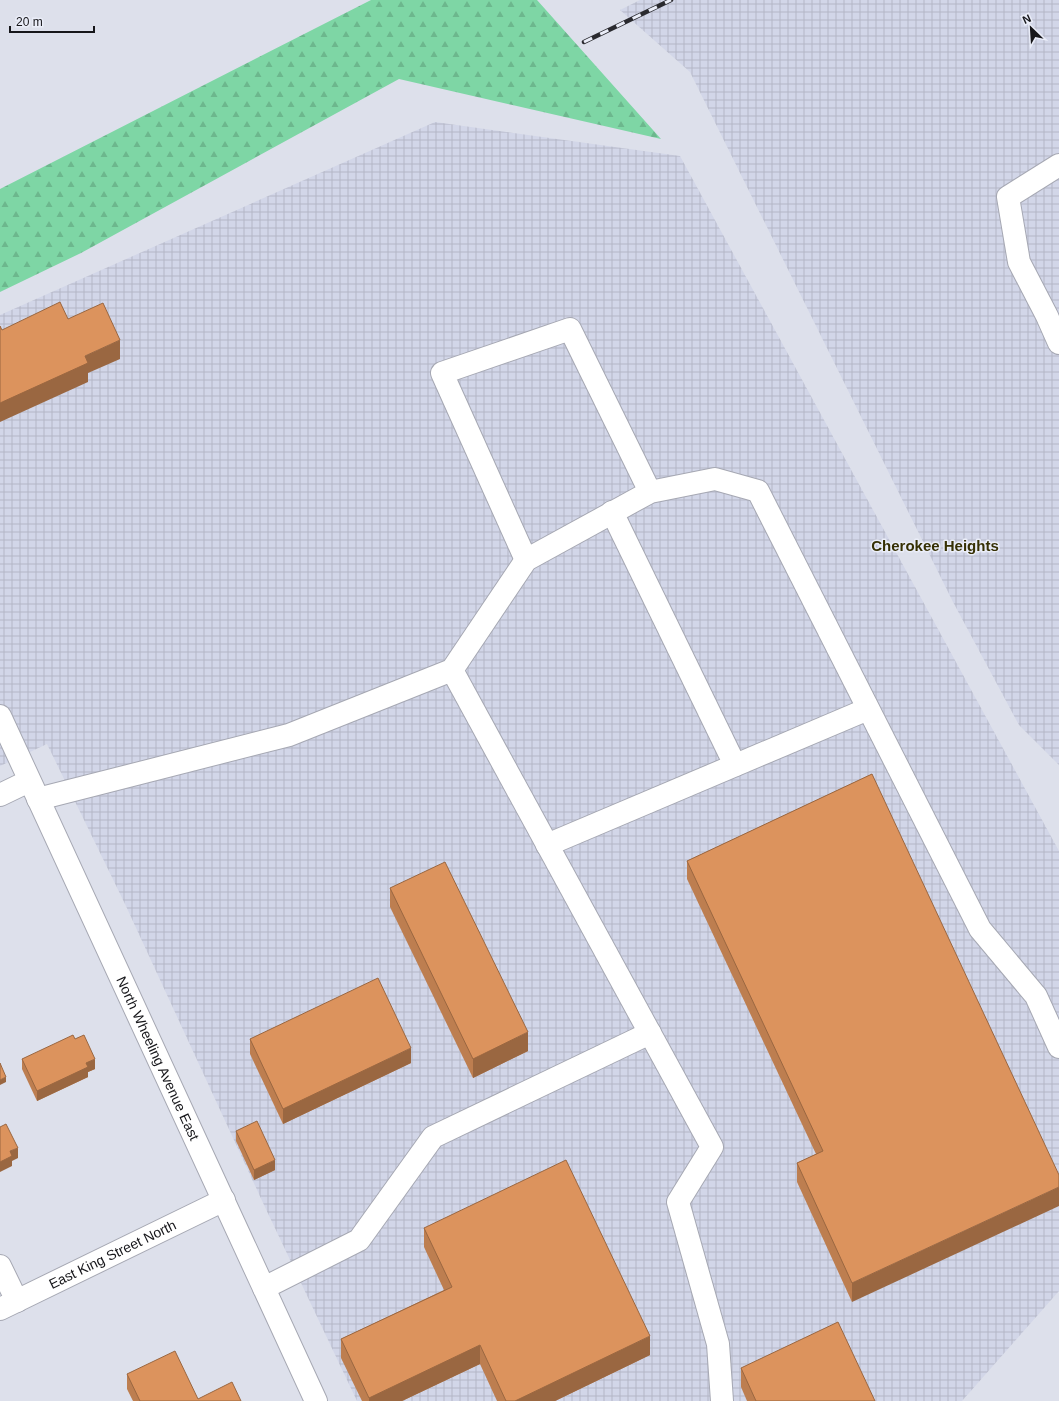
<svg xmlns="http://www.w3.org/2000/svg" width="1059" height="1401" font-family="Arial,sans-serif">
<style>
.industrial{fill:url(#industrial-grid)}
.forest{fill:url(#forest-firs)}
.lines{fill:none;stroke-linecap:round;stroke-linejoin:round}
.minor-casing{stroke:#a6a8b3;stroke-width:24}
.minor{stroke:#fff;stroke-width:22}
.rail-casing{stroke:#2a2a2f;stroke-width:4.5}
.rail{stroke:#eaedf8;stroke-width:3;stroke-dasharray:9;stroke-linecap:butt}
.wall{fill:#bd7e50}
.shaded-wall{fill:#9a6741}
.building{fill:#dc935d;stroke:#9a6741}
.labels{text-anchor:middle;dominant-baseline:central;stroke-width:3;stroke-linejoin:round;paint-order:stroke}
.street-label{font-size:14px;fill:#16161a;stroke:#eaedf8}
.neighbourhood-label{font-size:15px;font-weight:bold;fill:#363004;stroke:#eaedf8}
</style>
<defs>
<pattern id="industrial-grid" width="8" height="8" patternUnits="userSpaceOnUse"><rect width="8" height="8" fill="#d2d6e8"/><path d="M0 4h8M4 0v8" fill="none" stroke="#b4b7c6"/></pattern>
<pattern id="forest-firs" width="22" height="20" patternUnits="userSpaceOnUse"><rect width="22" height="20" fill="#7ed6a5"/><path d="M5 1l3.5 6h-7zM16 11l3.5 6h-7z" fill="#6cb78d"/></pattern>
</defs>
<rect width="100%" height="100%" fill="#dde0eb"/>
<g class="industrial">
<path d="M640 0H1059V765L1019 725 953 602 690 72 620 10Z"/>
<path d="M435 122 680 156 1059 851V1291L962 1401H357L264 1205 125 904 47 744 0 766V315Z"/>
</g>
<path class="forest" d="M371 0H537L661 139 399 79 81 253 0 292V189Z"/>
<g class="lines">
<defs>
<g id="minor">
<path d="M1059 165 1008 197 1019 262 1047 316 1059 343"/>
<path d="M612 512 735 765"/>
<path d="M526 560 442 373 570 329 650 492"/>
<path d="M452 670 712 1147 678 1202 718 1344 722 1401"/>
<path id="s1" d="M0 716 316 1401"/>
<path d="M0 795 29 781"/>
<path d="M38 799 289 735 452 670 526 560 650 492 715 479 758 491 980 929 1036 996 1059 1047"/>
<path d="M547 845 868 709"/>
<path d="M0 1266 17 1301"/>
<path d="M264 1288 359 1240 433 1137 650 1033"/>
<path id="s2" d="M0 1309 224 1200"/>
</g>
</defs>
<use href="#minor" class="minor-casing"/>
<use href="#minor" class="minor"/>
<defs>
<path id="rail" d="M584 42 671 0"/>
</defs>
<use href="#rail" class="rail-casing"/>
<use href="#rail" class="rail"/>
</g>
<g class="wall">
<path d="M872 774 852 1302 797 1182V1163L816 1154 687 879V861Z"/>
<path d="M390 888 528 1051 473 1078 390 907Z"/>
<path d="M75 1039 95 1069 88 1072V1077L37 1101 22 1069V1059Z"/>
<path d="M250 1039 411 1063 283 1124 250 1054Z"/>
<path d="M236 1131 275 1170 254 1180 236 1141Z"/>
<path d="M424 1228 650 1355 555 1401H497L480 1364 402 1401H362L341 1358V1339L444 1290 424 1247Z"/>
<path d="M741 1368 875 1401H747L741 1387Z"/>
<path d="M127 1374 198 1399 241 1401H133L127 1389Z"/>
</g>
<g class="shaded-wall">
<path d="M120 340V359L88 373V382L0 422V403L85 356Z"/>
<path d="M528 1032V1051L473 1078V1059Z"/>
<path d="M411 1048V1063L283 1124V1109Z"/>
<path d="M95 1059V1069L88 1072V1077L37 1101V1091L86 1063Z"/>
<path d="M6 1077V1082L0 1085V1080Z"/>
<path d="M18 1148V1158L12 1161V1166L0 1172V1162L10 1151Z"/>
<path d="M275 1160V1170L254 1180V1170Z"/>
<path d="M1059 1187V1206L852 1302V1283Z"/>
<path d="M650 1336V1355L555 1401H515Z"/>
<path d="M480 1345V1364L402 1401H369V1398Z"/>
</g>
<g class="building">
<path d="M60 302 68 319 103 303 120 340 85 356 88 363 0 403V326L2 330Z"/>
<path d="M872 774 1059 1175V1187L852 1283 797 1163 823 1151 687 861Z"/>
<path d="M445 862 528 1032 473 1059 390 888Z"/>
<path d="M378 978 411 1048 283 1109 250 1039Z"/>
<path d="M73 1035 75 1039 84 1035 95 1059 86 1063 88 1067 37 1091 22 1059Z"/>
<path d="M0 1063 6 1077 0 1080Z"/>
<path d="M257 1121 275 1160 254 1170 236 1131Z"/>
<path d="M6 1124 18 1148 10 1151 12 1156 0 1162V1127Z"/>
<path d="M566 1160 650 1336 515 1401H506L480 1345 369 1398 341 1339 452 1287 424 1228Z"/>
<path d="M838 1322 875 1401H756L741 1368Z"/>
<path d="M175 1351 198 1399 232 1382 241 1401H140L127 1374Z"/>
</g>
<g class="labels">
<g class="street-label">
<text stroke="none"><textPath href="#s1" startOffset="377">North Wheeling Avenue East</textPath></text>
<text stroke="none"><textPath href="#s2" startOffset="125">East King Street North</textPath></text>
</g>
<g class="neighbourhood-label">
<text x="935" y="545">Cherokee Heights</text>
</g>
</g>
<g transform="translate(1031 28) rotate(335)" stroke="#eaedf8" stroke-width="3" paint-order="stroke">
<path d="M0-3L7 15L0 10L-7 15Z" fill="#16161a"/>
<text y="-6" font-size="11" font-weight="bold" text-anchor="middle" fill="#16161a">N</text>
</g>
<path d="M10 26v6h84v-6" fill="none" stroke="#16161a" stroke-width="2"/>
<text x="16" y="26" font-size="12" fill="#16161a" stroke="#eaedf8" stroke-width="3" paint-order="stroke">20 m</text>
</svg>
